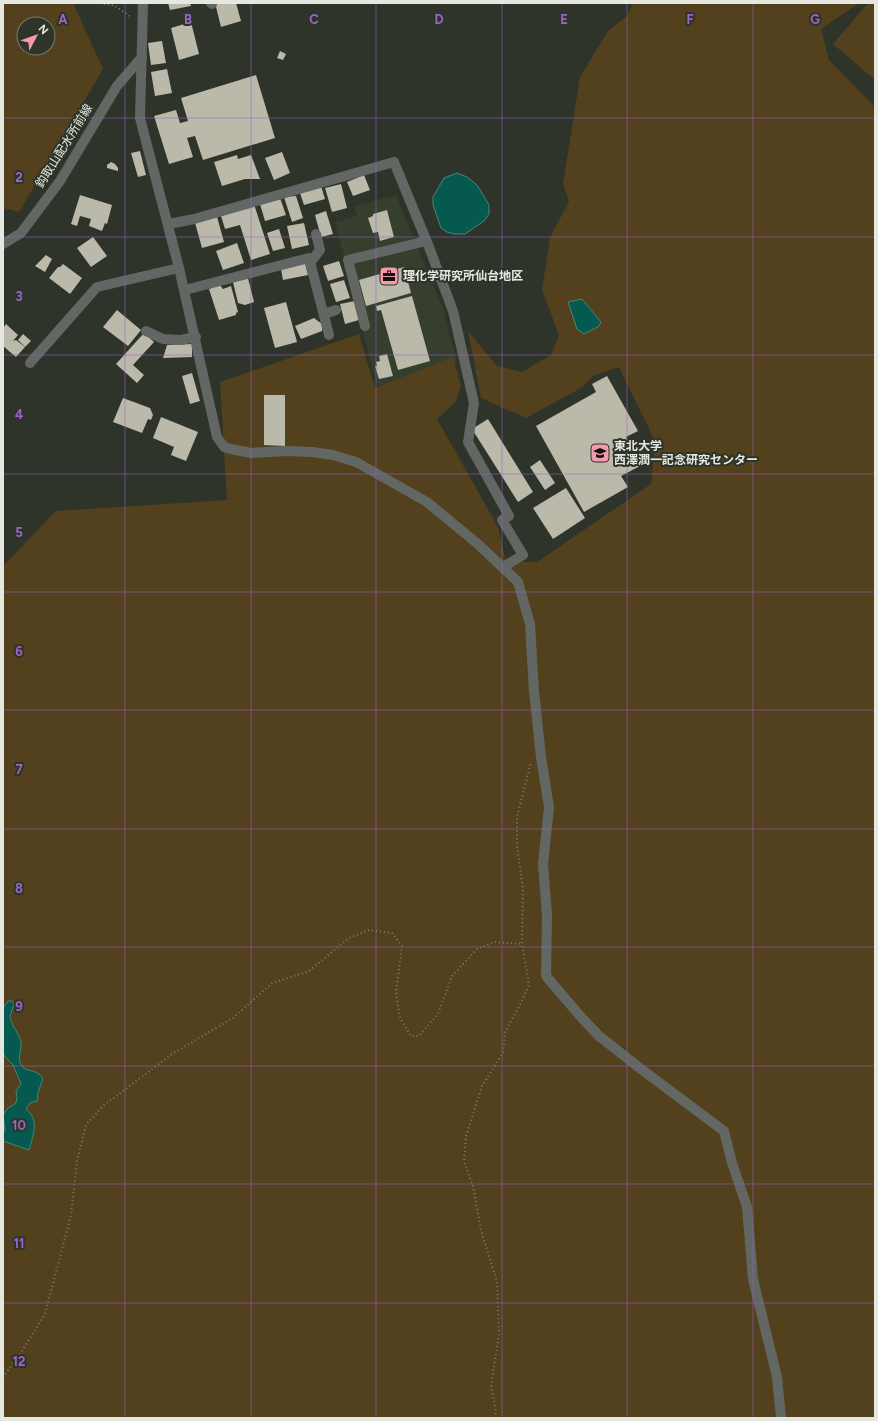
<svg xmlns="http://www.w3.org/2000/svg" width="878" height="1421" font-family="Figtree,'Noto Sans JP',sans-serif">
<style>
.built{fill:#363e2e}
.green{fill:#53401c;fill-rule:evenodd}
.water{fill:#06594e;stroke:#49847a}
.building{fill:#bab9aa}
.lines{fill:none;stroke-linecap:round;stroke-linejoin:round}
.path{stroke:#7a8076;stroke-width:2;stroke-dasharray:1 3;stroke-linecap:butt}
.minor{stroke:#626763;stroke-width:10}
.grid{fill:none;stroke:#9a64c9;stroke-width:1;stroke-opacity:0.55}
.labels{text-anchor:middle;dominant-baseline:central;stroke-width:4;stroke-linejoin:round;paint-order:stroke}
.street-label{font-size:12px;fill:#e4e8e1;stroke:#2e3429}
.poi-label{font-size:12px;font-weight:bold;fill:#e4e8e1;stroke:#2e3429;text-anchor:start}
.grid-label{font-size:13px;text-anchor:middle;font-weight:bold;fill:#9a64c9;stroke:#2e3429;stroke-width:4;stroke-linejoin:round;paint-order:stroke}
</style>
<rect width="100%" height="100%" fill="#2e3429"/>
<path class="built" d="M396 195 443 309 457 362 377 386 335 222 357 216 354 206Z"/>
<g class="green">
<path d="M3 3H73L103 69 19 212 3 208ZM24 24H48V48H24Z"/>
<path d="M633 3H859L821 29 829 60 875 107V1418H3V566L56 511 227 500 220 382 359 334 375 388 453 357 461 386 455 403 437 419 498 527 506 562H537L651 484 655 441 619 367 593 376 583 387 526 418 481 398 468 331 497 366 522 372 551 355 559 335 542 290 550 238 569 201 563 184 580 77 608 31 627 16Z"/>
<path d="M868 3H875V80L833 44Z"/>
</g>
<g class="water">
<path d="M457 173 467 177 477 185 489 205V214L484 221 465 234H454L447 232 441 228 433 205V197L444 178Z"/>
<path d="M582 299 601 322 599 326 584 334 577 329 568 302Z"/>
<path d="M8 1001H12L14 1004C13 1008 11 1012 10 1016 10 1025 22 1036 21 1045 21 1052 17 1060 22 1066 27 1073 36 1068 43 1078L38 1093 37 1101 30 1103 26 1109C40 1120 33 1135 29 1150L3 1141V1133L5 1130 3 1115 8 1108 16 1103 17 1097 16 1091 21 1084 13 1065 3 1054V1008Z"/>
</g>
<g class="building">
<path d="M168 3H190L191 6 170 10Z"/>
<path d="M215 3H236L241 21 221 27Z"/>
<path d="M191 22 199 54 179 60 171 28Z"/>
<path d="M162 41 166 63 151 65 148 43Z"/>
<path d="M280 51 286 54 283 60 277 58Z"/>
<path d="M167 69 172 93 155 96 151 72Z"/>
<path d="M256 75 275 138 203 160 195 136 187 138 193 157 169 164 154 116 176 110 180 123 188 121 181 98Z"/>
<path d="M140 151 146 175 138 177 131 153Z"/>
<path d="M282 152 290 173 274 180 265 158Z"/>
<path d="M237 155 238 159 251 155 260 179H245L222 186 214 162Z"/>
<path d="M111 162 115 164 118 168V171L107 168V165Z"/>
<path d="M364 175 370 190 353 196 347 182Z"/>
<path d="M341 184 347 208 332 212 325 188Z"/>
<path d="M321 186 325 199 304 205 300 193Z"/>
<path d="M80 195 112 205 107 224 105 223 102 231 89 226 91 219 80 216 77 226 71 224Z"/>
<path d="M296 196 303 218 292 222 284 197Z"/>
<path d="M280 198 286 215 265 221 260 204Z"/>
<path d="M254 204 270 254 251 260 240 225 225 229 221 216 228 212Z"/>
<path d="M387 210 394 237 380 241 378 232 373 233 368 218 373 216V214Z"/>
<path d="M326 211 333 234 321 237 315 215Z"/>
<path d="M216 213 224 242 202 248 194 219Z"/>
<path d="M304 223 309 245 292 249 287 226Z"/>
<path d="M279 229 285 248 273 251 267 233Z"/>
<path d="M93 237 107 256 91 267 77 248Z"/>
<path d="M237 243 244 263 223 270 216 251Z"/>
<path d="M46 255 52 259 45 272 35 266Z"/>
<path d="M339 261 344 276 328 281 323 266Z"/>
<path d="M305 263 308 275 283 280 281 269Z"/>
<path d="M63 264 82 278 70 294 49 278 58 267H60Z"/>
<path d="M404 267 411 293 366 306 359 280Z"/>
<path d="M248 278 254 302 245 305 238 303 233 282Z"/>
<path d="M344 280 350 298 336 302 330 284Z"/>
<path d="M220 285 223 289 231 286 238 312 236 313V315L219 320 209 289Z"/>
<path d="M412 296 430 361 398 370 381 310 377 311 376 306Z"/>
<path d="M355 301 359 320 345 324 340 304Z"/>
<path d="M286 302 297 342 275 348 264 308Z"/>
<path d="M117 310 141 330 128 346 103 327Z"/>
<path d="M314 318 322 324V331L301 339 295 326Z"/>
<path d="M6 324 18 335 13 341 16 340 25 347 16 357 3 346V328Z"/>
<path d="M144 333 154 342 133 365 144 375 137 383 116 364Z"/>
<path d="M23 334 31 341 25 347 18 340Z"/>
<path d="M192 344V357L163 358 167 345Z"/>
<path d="M387 354 393 376 379 379 375 366H377L376 362 380 361 379 356Z"/>
<path d="M192 373 200 401 190 404 182 376Z"/>
<path d="M607 376 638 431 626 437 642 465 621 476 628 487 584 512 536 426 596 392 592 384Z"/>
<path d="M264 395H285V446L264 445Z"/>
<path d="M123 398 150 408 153 415 151 420 148 419 142 433 113 422Z"/>
<path d="M161 417 198 432 186 461 171 455 174 447 153 438Z"/>
<path d="M488 419 533 492 518 502 472 429Z"/>
<path d="M540 460 555 483 545 490 530 467Z"/>
<path d="M566 488 585 518 553 539 533 508Z"/>
</g>
<g class="lines">
<g class="path">
<path d="M100 3 115 6 131 17"/>
<path d="M3 1377 20 1354 45 1314 71 1215 77 1161 86 1125 103 1106 172 1054 233 1018 272 983 309 971 349 938 369 930 392 933 402 946 396 992 400 1018 411 1036H419L438 1014 452 976 477 949 494 942 522 944"/>
<path d="M495 1418 496 1412 491 1385 499 1335 497 1282 481 1230 473 1186 464 1161 466 1136 482 1086 503 1053 505 1032 520 1005 529 985 522 944 523 888 517 846V817L531 762"/>
</g>
<g class="minor">
<path d="M143 3 140 118 179 268 217 437 224 447 231 449 251 453 287 451 312 452 333 455 356 462 427 502 479 545 518 582 530 624 534 691 541 757 549 807 543 864 547 915 546 976 581 1017 599 1036 641 1069 724 1131 732 1163 747 1207 753 1279 777 1377 781 1418"/>
<path d="M211 3 212 4"/>
<path d="M169 224 194 219 394 162 429 247 453 311 474 403 468 442 509 516 502 520 523 555 503 567"/>
<path d="M3 244 21 233 60 181 117 86 142 57"/>
<path d="M310 263 320 250 316 234"/>
<path d="M185 290 309 258 329 335"/>
<path d="M324 314 336 310"/>
<path d="M365 326 348 260 426 241"/>
<path d="M146 331 163 339 180 340 196 337"/>
<path d="M30 363 97 287 179 268"/>
</g>
</g>
<path class="grid" d="M125 3V1418M251 3V1418M376 3V1418M502 3V1418M627 3V1418M753 3V1418M3 118H875M3 237H875M3 355H875M3 474H875M3 592H875M3 710H875M3 829H875M3 947H875M3 1066H875M3 1184H875M3 1303H875"/>
<defs>
<symbol id="office-square" viewBox="-11 -11 22 22"><rect x="-9" y="-9" width="18" height="18" rx="4" fill="#f39aac" stroke="#2e3429"/><path d="M-6-3h4V-5.5h4V-3h4V5H-6ZM-1-4.5V-3h2v-1.5ZM-6 0V1H6V0Z" fill="#111"/></symbol>
<symbol id="university-square" viewBox="-11 -11 22 22"><rect x="-9" y="-9" width="18" height="18" rx="4" fill="#f39aac" stroke="#2e3429"/><path d="M0-5L7-2L0 1L-7-2ZM-4 1L0 2.5L4 1V4Q0 6-4 4Z" fill="#111"/></symbol>
</defs>
<g fill-rule="evenodd">
<use href="#office-square" x="378" y="265" width="22" height="22"/>
<use href="#university-square" x="589" y="442" width="22" height="22"/>
</g>
<g class="labels">
<g class="street-label">
<text transform="translate(64 146) rotate(-58)">鈎取山配水所前線</text>
</g>
<g class="poi-label">
<text x="403" y="276">理化学研究所仙台地区</text>
<text x="614" y="446">東北大学<tspan x="614" dy="14">西澤潤一記念研究センター</tspan></text>
</g>
</g>
<g class="grid-label">
<text x="63" y="24">A</text>
<text x="188" y="24">B</text>
<text x="314" y="24">C</text>
<text x="439" y="24">D</text>
<text x="564" y="24">E</text>
<text x="690" y="24">F</text>
<text x="815" y="24">G</text>
<text x="19" y="182">2</text>
<text x="19" y="301">3</text>
<text x="19" y="419">4</text>
<text x="19" y="537">5</text>
<text x="19" y="656">6</text>
<text x="19" y="774">7</text>
<text x="19" y="893">8</text>
<text x="19" y="1011">9</text>
<text x="19" y="1130">10</text>
<text x="19" y="1248">11</text>
<text x="19" y="1366">12</text>
</g>
<rect width="878" height="1421" fill="none" stroke="#e4e8e1" stroke-width="8"/>
<g transform="translate(36 36) rotate(49)"><circle r="19" fill="#2e3429" stroke="#777c73"/>
<path d="M0-3L7 15L0 10L-7 15Z" fill="#f39aac"/>
<text y="-6" font-size="11" font-weight="bold" text-anchor="middle" fill="#e4e8e1">N</text>
</g>
</svg>
